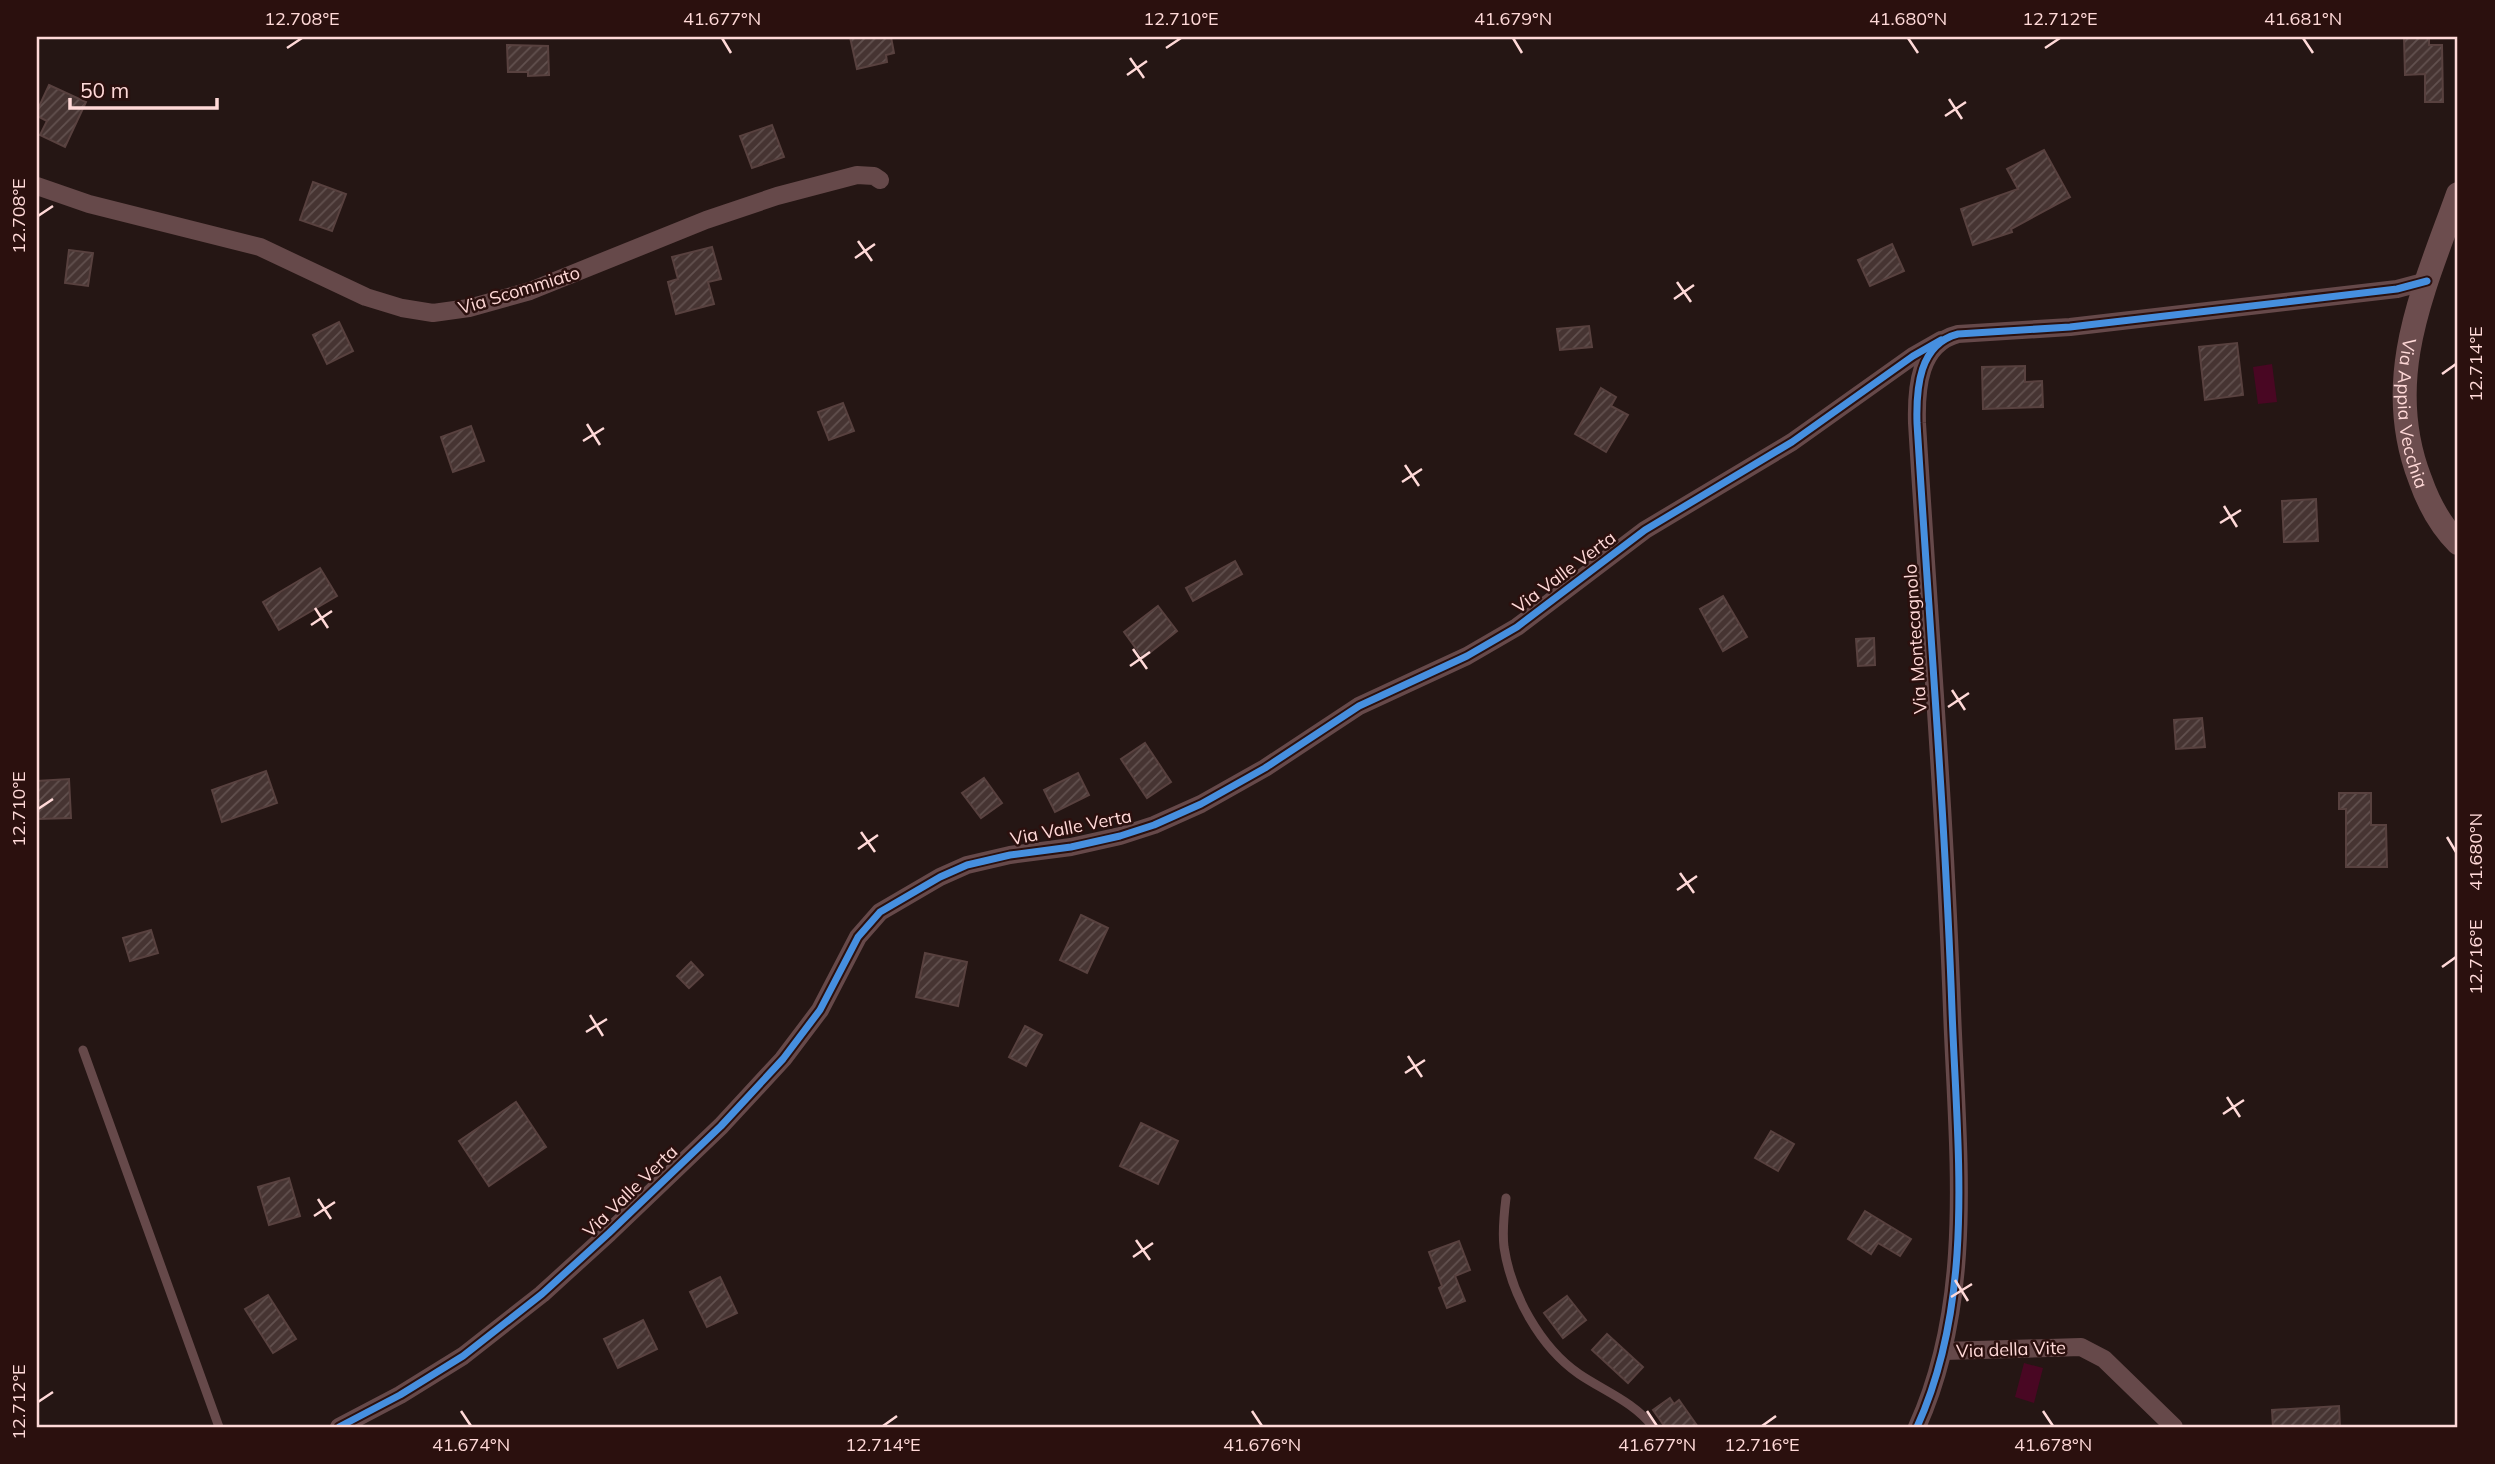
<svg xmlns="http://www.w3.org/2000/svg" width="2495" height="1464" font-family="Mulish,sans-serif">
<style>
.water{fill:#490723}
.building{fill:url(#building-hatch);stroke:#58413f;stroke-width:2}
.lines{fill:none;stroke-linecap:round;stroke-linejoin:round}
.lane{stroke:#66494a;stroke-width:9}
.street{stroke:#66494a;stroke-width:18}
.secondary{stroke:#6c4d4e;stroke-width:24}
.cycleway-casing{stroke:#2b100e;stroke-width:11}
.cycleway{stroke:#468fdf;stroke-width:7}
.ticks{fill:none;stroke:#ffd9d8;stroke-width:2.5}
.labels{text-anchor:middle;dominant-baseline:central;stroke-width:5;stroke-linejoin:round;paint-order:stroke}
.street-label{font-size:18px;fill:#ffd9d8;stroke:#2b100e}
.neatline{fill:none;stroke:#ffd9d8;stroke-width:2.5}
.ticks-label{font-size:18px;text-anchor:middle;fill:#ffd9d8}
</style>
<defs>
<pattern id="building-hatch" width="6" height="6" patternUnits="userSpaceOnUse" patternTransform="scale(1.75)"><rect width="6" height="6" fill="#463432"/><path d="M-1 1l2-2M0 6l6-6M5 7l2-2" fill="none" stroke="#62514f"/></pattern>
</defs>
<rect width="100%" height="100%" fill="#251614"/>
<g class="water">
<path d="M2272 364 2277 402 2258 404 2253 367Z"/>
<path d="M2024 1363 2043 1368 2034 1403 2015 1397Z"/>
</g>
<g class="building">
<path d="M850 37H891L894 53 886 55 887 62 857 69Z"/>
<path d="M2404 37H2429V45H2442L2443 102H2425V74L2405 75Z"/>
<path d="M507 45 548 46 549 75 528 76V72H508Z"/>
<path d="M49 85 86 102 65 147 40 135 47 121 37 116V111Z"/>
<path d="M772 125 784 157 752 168 740 136Z"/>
<path d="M2044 150 2070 197 2011 229 2012 232 1973 245 1961 209 2018 189 2007 169Z"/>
<path d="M313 182 346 194 332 231 300 220Z"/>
<path d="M1892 244 1904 271 1870 286 1858 260Z"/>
<path d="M712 247 721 279 708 282 714 304 676 314 668 282 678 279 672 257Z"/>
<path d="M69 250 93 253 88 286 65 283Z"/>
<path d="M339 322 353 351 327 364 313 335Z"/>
<path d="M1589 326 1592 347 1560 350 1557 329Z"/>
<path d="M2237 343 2243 395 2205 400 2199 347Z"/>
<path d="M2025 366V382L2042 381 2043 407 1983 409 1982 367Z"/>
<path d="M1601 388 1616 397 1611 406 1628 415 1606 452 1575 434Z"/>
<path d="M843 403 854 431 829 440 818 412Z"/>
<path d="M471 426 484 461 453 472 441 437Z"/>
<path d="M2316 499 2318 541 2284 542 2282 501Z"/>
<path d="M1235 561 1242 574 1193 601 1186 588Z"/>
<path d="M320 568 337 596 279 630 263 602Z"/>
<path d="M1723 596 1747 637 1723 651 1700 609Z"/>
<path d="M1158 606 1177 631 1143 658 1124 632Z"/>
<path d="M1874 638 1875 665 1858 666 1856 639Z"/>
<path d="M2202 718 2205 747 2176 749 2174 720Z"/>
<path d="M1145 743 1171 782 1147 798 1121 759Z"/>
<path d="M266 771 277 803 222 822 212 790Z"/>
<path d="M1078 773 1089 795 1055 812 1044 790Z"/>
<path d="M984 778 1002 803 981 818 962 793Z"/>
<path d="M69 779 71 818 37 819V781Z"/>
<path d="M2339 793H2371V825H2386L2387 867H2346V809H2339Z"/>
<path d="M1081 915 1108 928 1087 973 1060 960Z"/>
<path d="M151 930 158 953 130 961 123 938Z"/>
<path d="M925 953 967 962 958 1006 916 997Z"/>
<path d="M691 962 703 975 689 988 677 976Z"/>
<path d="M1025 1026 1042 1035 1026 1066 1009 1057Z"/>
<path d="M516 1102 546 1147 489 1186 459 1141Z"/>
<path d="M1141 1123 1178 1141 1158 1184 1120 1166Z"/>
<path d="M1771 1131 1794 1144 1778 1171 1755 1158Z"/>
<path d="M289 1178 300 1216 269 1225 258 1187Z"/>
<path d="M1865 1211 1911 1239 1900 1256 1878 1243 1871 1254 1848 1239Z"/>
<path d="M1459 1241 1470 1270 1455 1276 1465 1301 1447 1308 1439 1288 1442 1286 1429 1252Z"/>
<path d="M720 1277 737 1313 707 1327 690 1292Z"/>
<path d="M268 1295 296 1339 273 1353 245 1309Z"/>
<path d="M1567 1296 1586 1320 1563 1338 1544 1313Z"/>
<path d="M643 1320 657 1349 618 1368 604 1339Z"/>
<path d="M1607 1334 1643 1367 1628 1383 1592 1350Z"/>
<path d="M1670 1398 1674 1404 1679 1400 1698 1427H1665L1653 1410Z"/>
<path d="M2339 1406 2340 1427H2273L2272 1410Z"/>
</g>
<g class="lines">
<g class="lane">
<path d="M83 1050 219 1427"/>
<path d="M1506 1198C1504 1214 1502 1230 1504 1247 1511 1294 1540 1347 1579 1374 1604 1391 1634 1402 1653 1427"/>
</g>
<g class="street">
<path d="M37 186 89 204 260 247 366 297 402 308 433 313 469 308 530 291 706 220 777 196 857 175 874 176 880 180"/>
<path d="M1944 1351 2081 1347 2104 1359 2174 1427"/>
<path d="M339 1427 400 1395 463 1356 542 1294 609 1233 721 1126 783 1059 820 1010 858 937 880 912 940 877 967 865 1010 855 1071 847 1120 836 1154 825 1201 804 1265 768 1359 706 1467 656 1517 627 1645 530 1792 442 1913 356 1941 340"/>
<path d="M1917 1427C1976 1297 1957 1149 1952 1010 1945 814 1929 619 1917 423 1916 388 1919 344 1958 334L2070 327 2397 289 2427 281"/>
</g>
<path class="secondary" id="s1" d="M2458 194C2424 289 2381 378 2420 479 2428 502 2441 526 2458 543"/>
<defs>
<g id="cycleway">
<path d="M339 1427 400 1395 463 1356 542 1294 609 1233 721 1126 783 1059 820 1010 858 937 880 912 940 877 967 865 1010 855 1071 847 1120 836 1154 825 1201 804 1265 768 1359 706 1467 656 1517 627 1645 530 1792 442 1913 356 1941 340"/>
<path d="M1917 1427C1976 1297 1957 1149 1952 1010 1945 814 1929 619 1917 423 1916 388 1919 344 1958 334L2070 327 2397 289 2427 281"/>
</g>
</defs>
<use href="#cycleway" class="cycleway-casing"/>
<use href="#cycleway" class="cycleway"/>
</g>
<path class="ticks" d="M722 38 731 53M1513 38 1522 53M1908 38 1918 53M2303 38 2313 53M287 48 302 38M1166 48 1181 38M2045 48 2060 38M1130 58 1144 78M1127 75 1147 61M1949 99 1962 119M1945 116 1966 102M38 216 53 206M858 241 872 261M855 258 875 244M1677 282 1691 302M1674 299 1694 285M2442 374 2456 364M587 424 600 445M583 441 604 428M1405 465 1419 486M1402 482 1422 469M2224 506 2237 527M2220 523 2241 510M315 608 328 628M311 625 332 611M1133 649 1147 669M1130 666 1150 652M1952 690 1965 710M1948 707 1969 693M38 809 53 799M861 832 875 852M2447 837 2456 852M858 849 878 835M1680 873 1694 893M1677 890 1697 876M2442 967 2456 957M590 1015 603 1036M586 1032 607 1019M1408 1056 1422 1077M1405 1073 1425 1060M2227 1097 2240 1117M2223 1114 2244 1100M318 1199 331 1219M314 1216 335 1202M1136 1240 1150 1260M1133 1257 1153 1243M1955 1280 1968 1301M1951 1297 1972 1284M38 1402 53 1392M461 1411 471 1426M1252 1411 1262 1426M1647 1411 1657 1426M2043 1411 2053 1426M883 1426 897 1416M1762 1426 1776 1416"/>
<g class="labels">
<g class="street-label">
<text transform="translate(519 290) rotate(-17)">Via Scommiato</text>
<text stroke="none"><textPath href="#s1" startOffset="228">Via Appia Vecchia</textPath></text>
<text transform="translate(1564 572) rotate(-37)">Via Valle Verta</text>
<text transform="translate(1915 639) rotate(-94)">Via Montecagnolo</text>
<text transform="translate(1071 827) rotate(-11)">Via Valle Verta</text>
<text transform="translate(630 1191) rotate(-44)">Via Valle Verta</text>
<text transform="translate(2011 1349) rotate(-2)">Via della Vite</text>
</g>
</g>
<rect width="2495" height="1464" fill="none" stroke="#2b100e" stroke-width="77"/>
<path d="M70 98v10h147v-10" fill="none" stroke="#ffd9d8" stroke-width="3.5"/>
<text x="80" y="98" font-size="21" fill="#ffd9d8" stroke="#2b100e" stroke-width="5" paint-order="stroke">50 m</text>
<rect x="38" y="38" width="2418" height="1388" class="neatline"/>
<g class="ticks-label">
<text x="302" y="25">12.708°E</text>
<text x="722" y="25">41.677°N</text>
<text x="1181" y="25">12.710°E</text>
<text x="1513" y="25">41.679°N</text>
<text x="1908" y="25">41.680°N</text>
<text x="2060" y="25">12.712°E</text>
<text x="2303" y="25">41.681°N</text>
<text transform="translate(19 216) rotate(-90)" y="6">12.708°E</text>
<text transform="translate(2476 364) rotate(-90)" y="6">12.714°E</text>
<text transform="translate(19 809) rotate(-90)" y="6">12.710°E</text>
<text transform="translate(2476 852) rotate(-90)" y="6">41.680°N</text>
<text transform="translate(2476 957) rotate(-90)" y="6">12.716°E</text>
<text transform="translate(19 1402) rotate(-90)" y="6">12.712°E</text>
<text x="471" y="1451">41.674°N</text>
<text x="883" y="1451">12.714°E</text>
<text x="1262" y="1451">41.676°N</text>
<text x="1657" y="1451">41.677°N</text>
<text x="1762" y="1451">12.716°E</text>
<text x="2053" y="1451">41.678°N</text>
</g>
</svg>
